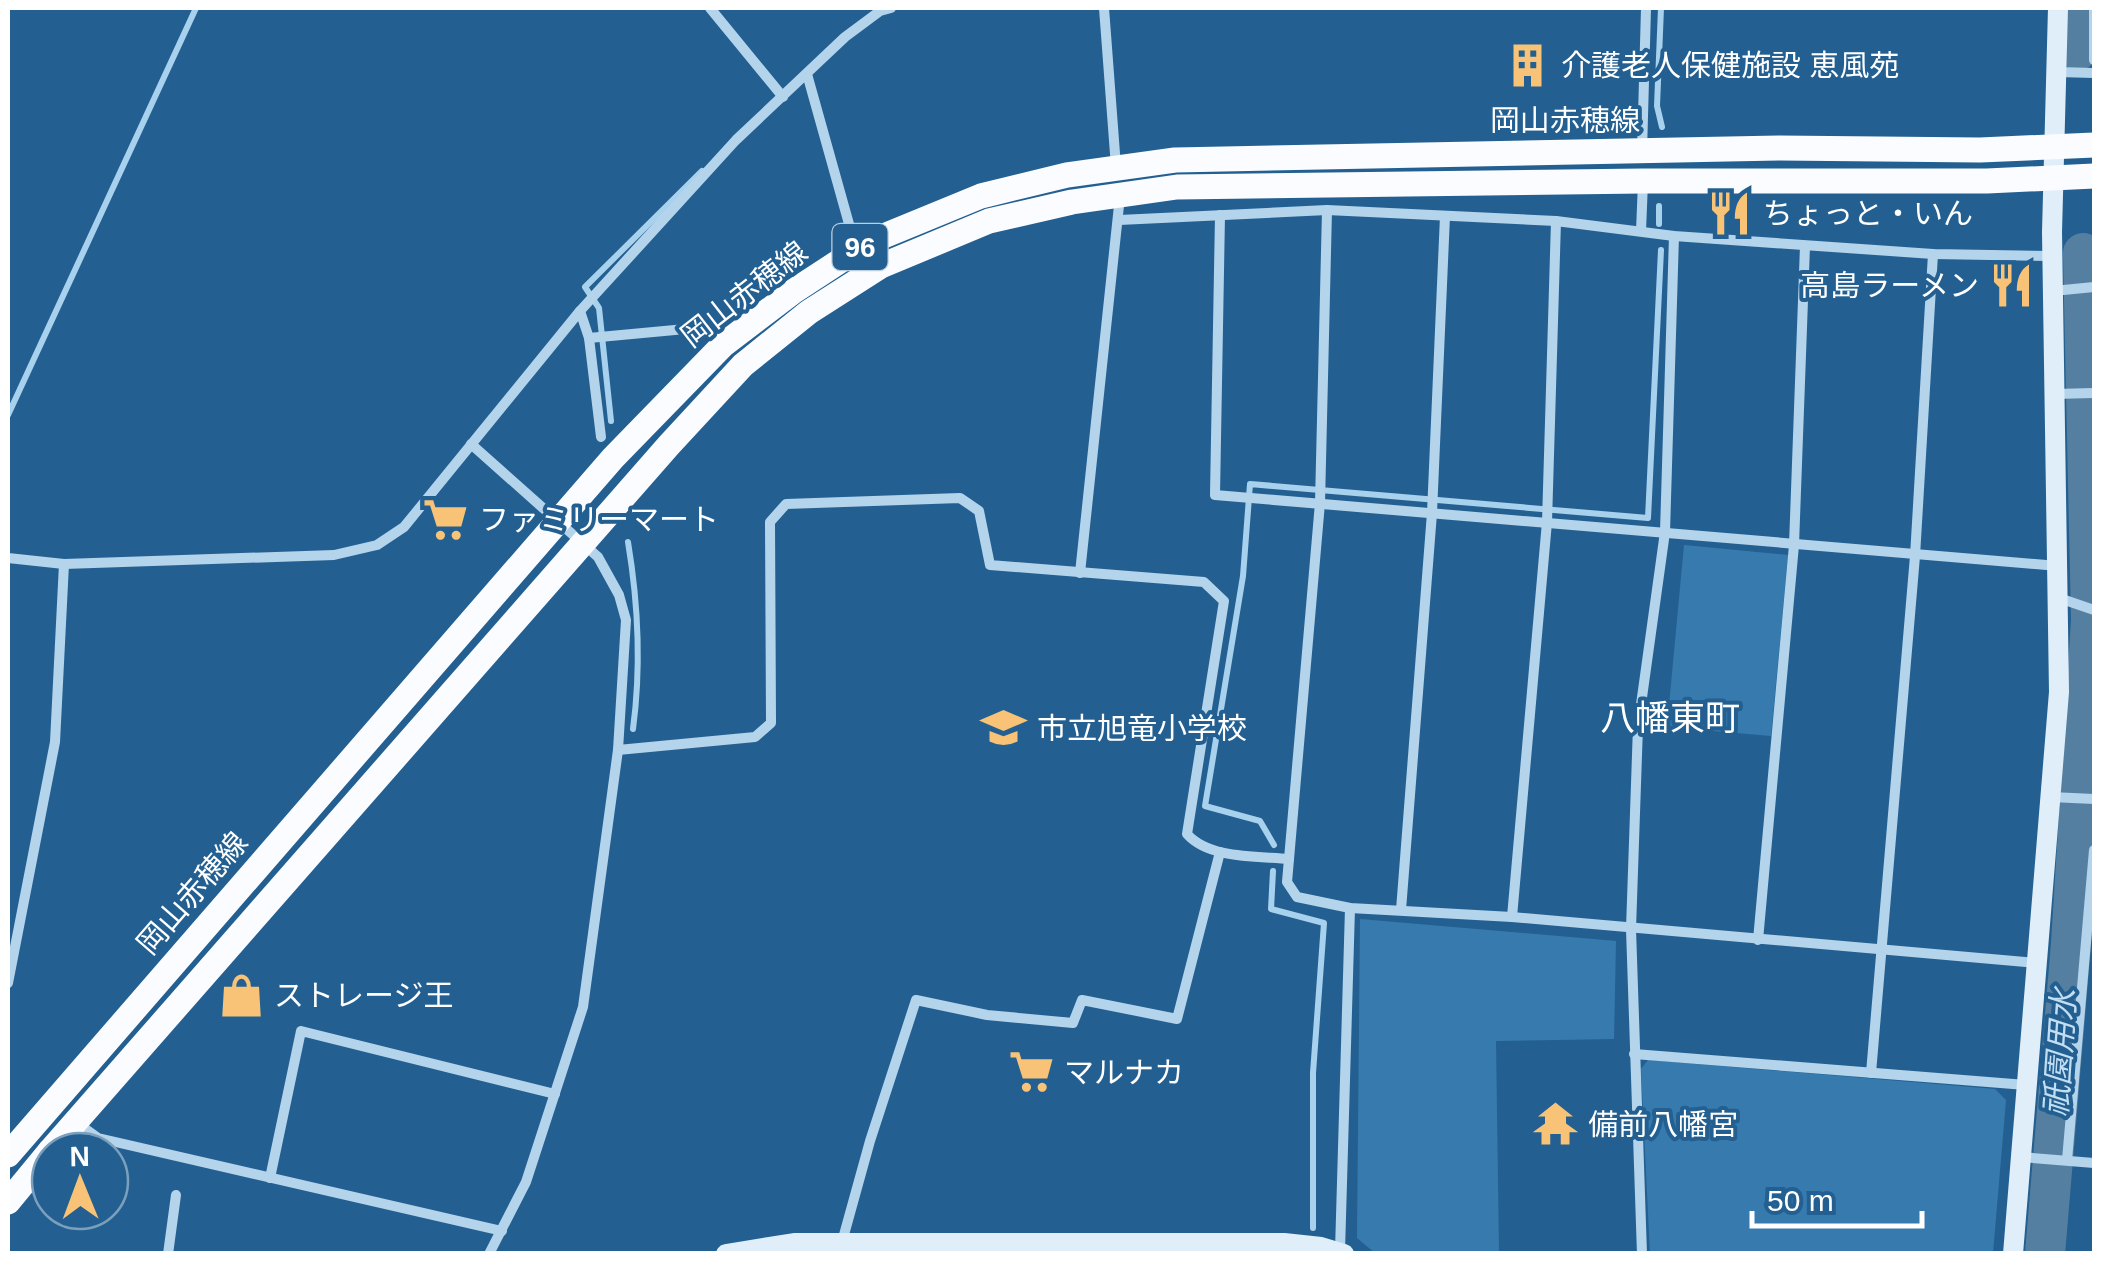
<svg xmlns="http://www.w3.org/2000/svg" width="2102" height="1261" font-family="Helvetica,'Noto Sans JP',sans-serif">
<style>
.green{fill:#377bae}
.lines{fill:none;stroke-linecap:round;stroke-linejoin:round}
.stream{stroke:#a8d1ed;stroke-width:6}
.river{stroke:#557fa0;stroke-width:40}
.street{stroke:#b4d4ec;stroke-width:10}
.secondary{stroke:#e0eefa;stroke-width:20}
.primary{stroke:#fafcff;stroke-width:25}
.labels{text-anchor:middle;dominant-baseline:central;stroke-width:8;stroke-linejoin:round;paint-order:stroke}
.shield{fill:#236091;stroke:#bdcfde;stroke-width:2.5}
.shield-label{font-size:28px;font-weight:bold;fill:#fff}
.poi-label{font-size:30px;fill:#fff;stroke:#236091;text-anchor:start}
.street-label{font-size:30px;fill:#fff;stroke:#236091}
.water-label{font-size:32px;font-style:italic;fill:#c1def3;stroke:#236091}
.quarter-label{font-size:35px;fill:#fff;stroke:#236091}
</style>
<rect width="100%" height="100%" fill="#236091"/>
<g class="green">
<path d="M1684 545 1788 555 1771 736 1667 727Z"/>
<path d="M1360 919 1616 941 1614 1039 1496 1041 1499 1253H1375L1357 1238Z"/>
<path d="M1648 1060 1995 1089 2006 1100 1993 1253H1650L1641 1069Z"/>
</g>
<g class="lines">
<g class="stream">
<path d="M1661 8 1657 106 1662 127"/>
<path d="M1659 206V224"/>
<path d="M8 415 196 8"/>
<path d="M611 421 599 308 585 287 702 171"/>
<path d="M628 542C638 602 641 669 633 729"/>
<path d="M2091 620 2094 622"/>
<path d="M1274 845 1260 821 1205 806 1243 576 1250 484 1648 518 1661 250"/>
<path d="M1273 871 1271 909 1324 923 1313 1073V1228"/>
</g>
<g class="river">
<path d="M2078 8V50"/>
<path d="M2045 1254 2071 944 2091 620 2083 253"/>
</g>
<g class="street">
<path d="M710 8 783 97"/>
<path d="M1104 8 1116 167"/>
<path d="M2094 8V60"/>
<path d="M2058 72 2094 73"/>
<path d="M807 74 856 249"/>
<path d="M1642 152 1646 8"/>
<path d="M1327 210 1320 503 1287 882 1297 897 1350 908 1512 917 2036 963"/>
<path d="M1220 215 1215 495 2058 566"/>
<path d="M1119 220 1327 210 1556 221 1674 236 1933 254 2052 256"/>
<path d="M1641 231 1643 182"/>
<path d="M2053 291 2094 287"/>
<path d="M580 311 589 338 601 437"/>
<path d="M589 338 707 327"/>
<path d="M2054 394 2094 393"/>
<path d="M471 444 598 557 619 595 626 620 618 750 583 1007 526 1182 489 1254"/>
<path d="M8 558 64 564 334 555 377 545 404 527 580 311 736 140 845 37 880 11 891 8"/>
<path d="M1080 573 1120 196"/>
<path d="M2059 598 2094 610"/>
<path d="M618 750 755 737 771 723 770 522 786 504 960 498 979 511 990 565 1204 582 1224 601 1187 834C1209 859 1257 856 1289 859"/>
<path d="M2051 797 2094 799"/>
<path d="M1401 910 1432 513 1445 216"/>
<path d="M1512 917 1547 522 1556 221"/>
<path d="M1758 940 1794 545 1805 246"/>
<path d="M8 983 55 742 64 564"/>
<path d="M1634 1054 2026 1085"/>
<path d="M1871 1073 1915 556 1933 254"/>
<path d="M76 1122 98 1138 502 1231"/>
<path d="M2021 1157 2094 1163"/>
<path d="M2067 1160 2094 850"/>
<path d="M270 1178 301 1031 555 1094"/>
<path d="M842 1242 870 1141 916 1000 987 1015 1073 1023 1082 1000 1177 1019 1220 852"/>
<path d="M1340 1251 1350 908"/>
<path d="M168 1254 176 1195"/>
<path d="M1642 1254 1631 929 1638 726 1665 532 1674 236"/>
</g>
<g class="secondary">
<path d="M726 1254 794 1243H1284L1321 1247 1344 1254"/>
<path d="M2013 1254 2059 692 2052 232 2058 8"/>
</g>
<g class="primary">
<path d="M50 1151 669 445 743 365 809 312 881 266 989 221 1072 202 1177 187 1643 181H1987L2094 176"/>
<path d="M8 1155 613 458 723 345 794 291 869 242 981 196 1067 175 1175 160 1779 148 1980 150 2094 145"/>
<path d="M8 1202 50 1151"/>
</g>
</g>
<defs>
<symbol id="building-bare" viewBox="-9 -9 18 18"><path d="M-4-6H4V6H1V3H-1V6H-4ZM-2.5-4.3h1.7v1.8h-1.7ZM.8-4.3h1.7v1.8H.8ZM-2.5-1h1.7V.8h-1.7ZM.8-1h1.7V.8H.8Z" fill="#f8c377" stroke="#236091" stroke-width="2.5" paint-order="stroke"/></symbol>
<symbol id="restaurant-bare" viewBox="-9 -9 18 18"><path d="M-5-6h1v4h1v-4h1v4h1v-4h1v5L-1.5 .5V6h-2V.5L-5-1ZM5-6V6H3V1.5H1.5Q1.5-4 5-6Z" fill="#f8c377" stroke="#236091" stroke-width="2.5" paint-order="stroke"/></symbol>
<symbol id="supermarket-bare" viewBox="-9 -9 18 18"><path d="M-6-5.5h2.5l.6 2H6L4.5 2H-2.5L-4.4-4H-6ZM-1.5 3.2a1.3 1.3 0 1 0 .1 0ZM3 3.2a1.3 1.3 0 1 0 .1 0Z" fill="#f8c377" stroke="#236091" stroke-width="2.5" paint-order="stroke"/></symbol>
<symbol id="school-bare" viewBox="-9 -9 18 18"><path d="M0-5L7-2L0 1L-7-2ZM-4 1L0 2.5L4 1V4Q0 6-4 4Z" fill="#f8c377" stroke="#236091" stroke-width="2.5" paint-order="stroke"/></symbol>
<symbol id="shop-bare" viewBox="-9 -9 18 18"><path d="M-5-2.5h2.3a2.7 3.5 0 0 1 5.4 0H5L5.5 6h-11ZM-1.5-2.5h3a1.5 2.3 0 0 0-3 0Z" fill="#f8c377" stroke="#236091" stroke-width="2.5" paint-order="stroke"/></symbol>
<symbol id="temple-bare" viewBox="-9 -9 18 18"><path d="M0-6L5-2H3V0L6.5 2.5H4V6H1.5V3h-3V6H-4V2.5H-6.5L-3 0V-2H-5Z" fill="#f8c377" stroke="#236091" stroke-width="2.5" paint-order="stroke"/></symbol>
</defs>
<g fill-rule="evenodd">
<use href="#building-bare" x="1496" y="34" width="63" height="63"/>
<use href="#restaurant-bare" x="1698" y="182" width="63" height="63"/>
<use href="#restaurant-bare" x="1980" y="254" width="63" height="63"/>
<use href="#supermarket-bare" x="414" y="488" width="63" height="63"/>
<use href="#school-bare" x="972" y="696" width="63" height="63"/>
<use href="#shop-bare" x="210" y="964" width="63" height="63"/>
<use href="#supermarket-bare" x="1000" y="1040" width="63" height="63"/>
<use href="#temple-bare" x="1524" y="1092" width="63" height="63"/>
</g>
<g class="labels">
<rect class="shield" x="832.5" y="224" width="55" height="46" rx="8"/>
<g class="shield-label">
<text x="860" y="247">96</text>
</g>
<g class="poi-label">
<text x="1561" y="65">介護老人保健施設 恵風苑</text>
<text x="1763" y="213">ちょっと・いん</text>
<text x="1979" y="285" text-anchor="end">高島ラーメン</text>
<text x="479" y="519">ファミリーマート</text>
<text x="1037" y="728">市立旭竜小学校</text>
<text x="274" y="995">ストレージ王</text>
<text x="1064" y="1072">マルナカ</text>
<text x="1588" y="1124">備前八幡宮</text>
</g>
<g class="street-label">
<text x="1565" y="120">岡山赤穂線</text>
<text transform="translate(744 294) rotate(-38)">岡山赤穂線</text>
<text transform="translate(192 893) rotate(-49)">岡山赤穂線</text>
</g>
<g class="water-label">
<text transform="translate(2060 1053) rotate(-86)">祇園用水</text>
</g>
<g class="quarter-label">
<text x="1670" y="717">八幡東町</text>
</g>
</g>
<rect width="2102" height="1261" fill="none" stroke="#ffffff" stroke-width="20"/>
<g transform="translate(80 1181) rotate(359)"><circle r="48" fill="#236091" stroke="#7ba0bd" stroke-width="2.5"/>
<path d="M0-8L18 38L0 25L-18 38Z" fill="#f8c377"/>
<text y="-15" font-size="28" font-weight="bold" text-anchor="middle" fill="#ffffff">N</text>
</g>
<path d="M1752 1211v15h170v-15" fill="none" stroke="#ffffff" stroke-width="5"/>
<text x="1767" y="1211" font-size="30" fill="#ffffff" stroke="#236091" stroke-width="8" paint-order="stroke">50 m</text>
</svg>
